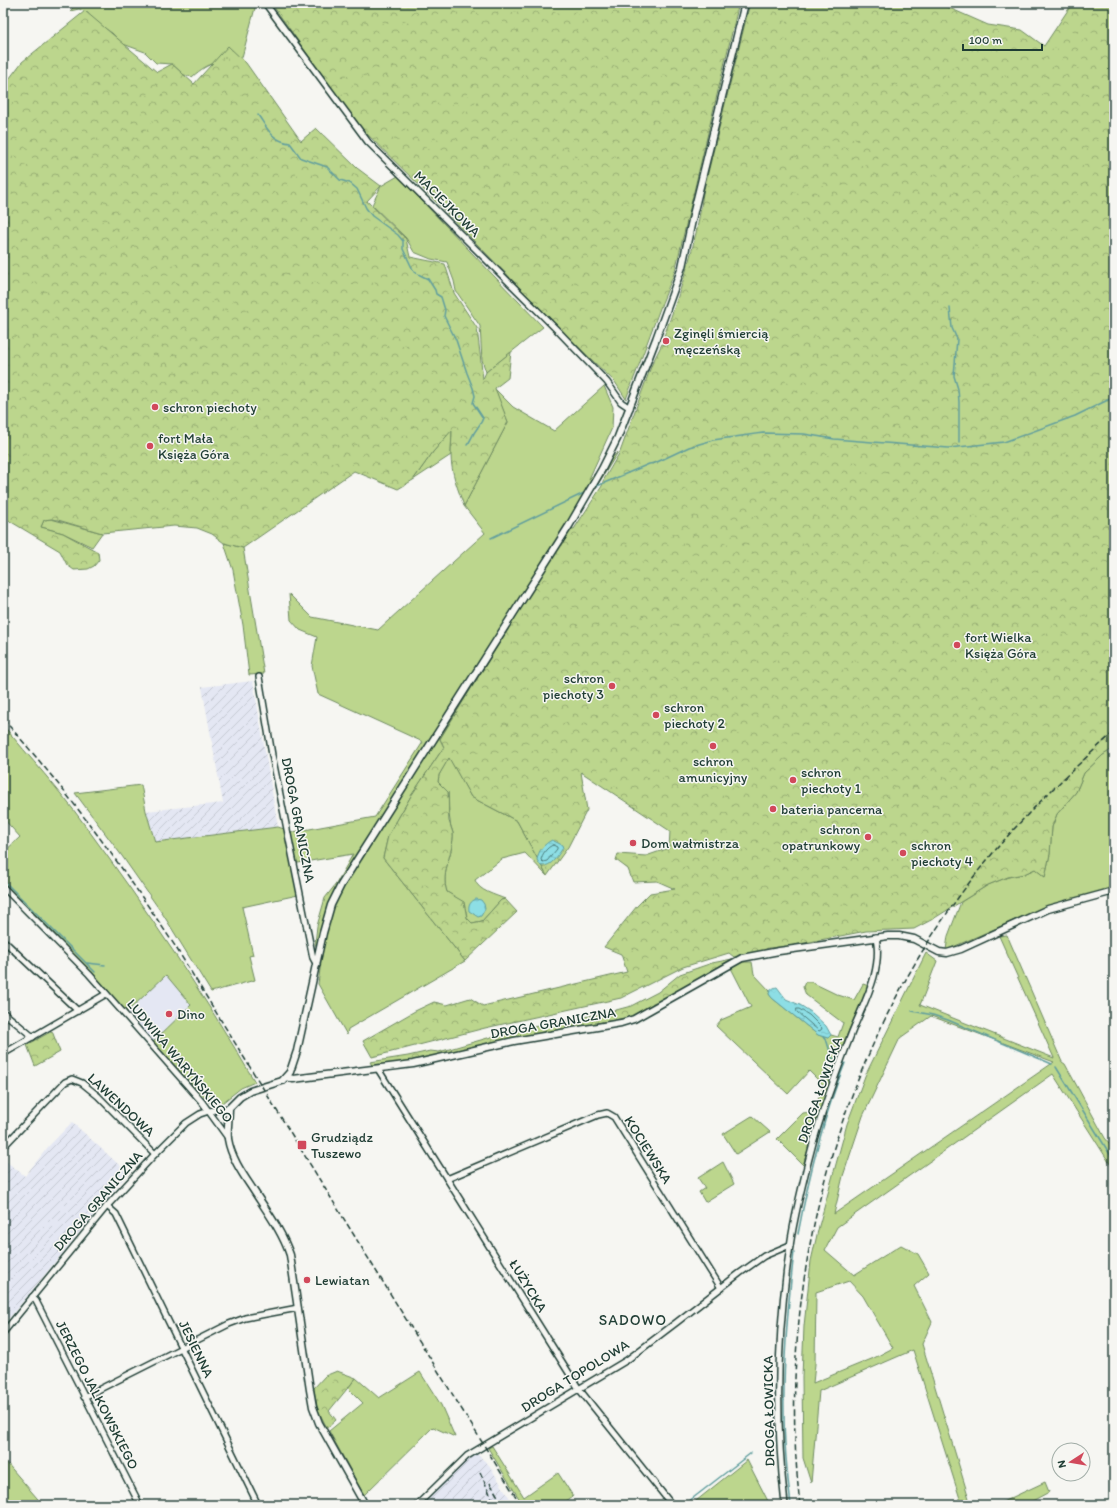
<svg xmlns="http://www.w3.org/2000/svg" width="1117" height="1508" font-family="Itim,sans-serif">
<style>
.built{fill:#e4e7f3}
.industrial{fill:url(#industrial-furrows)}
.grass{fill:#bcd68d;stroke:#6e8a60;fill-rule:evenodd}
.forest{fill:url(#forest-crowns);stroke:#6e8a60}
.water{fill:url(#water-ripples);stroke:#619e9e}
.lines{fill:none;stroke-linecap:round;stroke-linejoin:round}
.shore{stroke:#4b7d7b;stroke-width:1}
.stream{stroke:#619e9e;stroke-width:1.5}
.minor-casing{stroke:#1f3d34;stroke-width:8}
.tertiary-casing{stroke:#1f3d34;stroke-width:9}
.minor{stroke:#f6f6f2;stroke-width:5}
.tertiary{stroke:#f6f6f2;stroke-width:6}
.rail{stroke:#1f3d34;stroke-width:1.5;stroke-dasharray:6 3;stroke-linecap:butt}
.poi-dot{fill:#d1495b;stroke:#f6f6f2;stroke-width:1.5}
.labels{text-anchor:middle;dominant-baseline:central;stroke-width:3;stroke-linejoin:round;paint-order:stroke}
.street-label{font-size:14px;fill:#1f3d34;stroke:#f6f6f2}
.poi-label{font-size:14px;fill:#1f3d34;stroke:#f6f6f2;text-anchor:start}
.neighbourhood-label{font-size:15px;letter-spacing:1px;fill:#1f3d34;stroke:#f6f6f2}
</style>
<defs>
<pattern id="industrial-furrows" width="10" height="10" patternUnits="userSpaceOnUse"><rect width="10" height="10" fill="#e4e7f3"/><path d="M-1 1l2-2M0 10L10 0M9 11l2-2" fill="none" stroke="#c3c7d1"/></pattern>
<pattern id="forest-crowns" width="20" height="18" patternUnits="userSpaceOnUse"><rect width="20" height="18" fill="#bcd68d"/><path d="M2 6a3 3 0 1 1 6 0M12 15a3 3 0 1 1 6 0" fill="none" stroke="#98af74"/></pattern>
<pattern id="water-ripples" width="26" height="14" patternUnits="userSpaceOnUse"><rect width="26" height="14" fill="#8ddee5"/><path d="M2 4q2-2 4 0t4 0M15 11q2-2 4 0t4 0" fill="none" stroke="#79bfc5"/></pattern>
</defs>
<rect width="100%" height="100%" fill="#f6f6f2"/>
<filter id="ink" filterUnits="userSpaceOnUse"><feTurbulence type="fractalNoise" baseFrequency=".025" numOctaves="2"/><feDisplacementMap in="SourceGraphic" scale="8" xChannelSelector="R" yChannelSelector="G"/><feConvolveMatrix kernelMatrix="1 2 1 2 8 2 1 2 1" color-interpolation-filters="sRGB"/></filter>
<g filter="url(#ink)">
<path class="built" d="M166 974 191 1005 153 1042 127 1012Z"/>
<g class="industrial">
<path d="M253 681 278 827 155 842 146 811 223 803 202 687Z"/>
<path d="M72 1122 128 1173 10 1317 3 1319V1159L25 1176 48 1147Z"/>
<path d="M476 1453 489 1465 514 1505H420L468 1458Z"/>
</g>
<g class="grass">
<path d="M78 3H253L255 8 241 61C219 61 210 61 192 77L184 75 172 64 156 63 145 52 123 44 112 33 92 20 88 13 79 9 70 11Z"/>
<path d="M398 176 543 327 486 372 482 360 480 326 456 291 454 281 447 262 431 259 414 252 406 238 372 205 381 186Z"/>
<path d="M604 386 613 407 612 428 589 479 618 452 440 739 444 747 411 796 388 836 383 858 465 961 348 1029 347 1035 318 984 322 955 315 944 317 926 325 898 336 884 353 854 292 864 298 895 242 907 253 955 249 956 255 980 211 992 164 916 122 856 75 793 141 785 146 811 155 842 278 827 293 832 375 817 423 742 318 694 312 666 317 637 300 630 291 620 289 594 312 617 378 630 485 533 464 506 508 422 494 388 513 407 554 431Z"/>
<path d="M452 429 451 455 413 480 433 452Z"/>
<path d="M51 519 102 533 92 547 63 533 41 527 44 520Z"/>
<path d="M224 543 243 548 264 674 249 675 243 625 233 570Z"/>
<path d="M3 725C30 758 59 789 84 824 145 907 203 993 255 1082L241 1088 222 1103 214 1106 209 1102 153 1042 191 1005 166 975 127 1012 50 929 3 883V853L20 837 3 818Z"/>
<path d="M1108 752 1114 769V889L1045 907 946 950 948 936 961 902 988 885 1008 877 1024 874 1035 869 1045 877 1050 854 1052 827 1057 814 1076 792 1084 773 1103 755Z"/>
<path d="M449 757 471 797 517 821 547 876 525 853 502 859 475 880C478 891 496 895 505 899L501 900 482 921 472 923 467 918C466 902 458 900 447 892 440 872 454 853 453 833 452 829 450 825 450 821 448 812 449 801 448 792L438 782 439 775Z"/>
<path d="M1007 935 1062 1062 1065 1064 1105 1138 1114 1149V1170L1053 1074 837 1227 825 1250 854 1275 901 1245 918 1254 929 1273 914 1286 932 1322 922 1344 971 1505H962L913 1350 819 1391 811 1483 803 1458 802 1377 804 1326 811 1261 819 1226 847 1124 865 1076 926 953 937 961 920 1005 1054 1058 999 936ZM931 1016 1054 1062 834 1214 843 1176 863 1116 900 1038ZM849 1281 863 1296 893 1348 874 1358 813 1383 815 1364 816 1292Z"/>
<path d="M742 962H752L754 974 770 991 769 994 772 998 818 1035 828 1038 831 1035 838 1037 843 1023 806 995 803 987 805 982H811L838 995 854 1000 863 984 869 986 845 1039 803 1165 777 1139 803 1113 811 1112 815 1109 823 1085 809 1071 788 1094 716 1026 721 1020 751 1007 731 968Z"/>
<path d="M752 1116 770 1132 736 1154 723 1134Z"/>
<path d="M723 1162 734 1184 705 1202 699 1192 705 1188 698 1178Z"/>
<path d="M420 1372 441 1405 455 1437 433 1427 364 1495 329 1431 363 1403 348 1388 356 1378 379 1398Z"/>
<path d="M492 1446 524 1497 558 1473 573 1496 561 1505H523L488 1448Z"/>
<path d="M3 1459 6 1462 43 1505H3Z"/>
<path d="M747 1460 770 1505H691Z"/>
<path d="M1045 1482 1049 1492 1025 1505H996Z"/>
</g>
<g class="forest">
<path d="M271 3H739L675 271C657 313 643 356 626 399L615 382 569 338 428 194 358 125Z"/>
<path d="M750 3H938L988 25 1022 30 1044 46 1070 7 1069 3H1114V748L1103 755 1084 773 1076 792 1057 814 1052 827 1050 854 1045 877 1035 869 1024 874 1008 877 988 885 933 919 914 929 866 931 784 947 768 948 751 957H734L729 953 683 967 621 998 485 1028 372 1057 363 1041 415 1011 434 1002 447 1005 470 998 483 1006 627 972 621 954 604 947 637 906 650 893 675 889 657 881 633 882 628 869 616 860 618 854 646 856 669 848 670 831 581 772 587 810 568 847 547 876 517 821 471 797 449 758 439 775 438 782 448 792C449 801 448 811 449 821 450 825 452 829 453 833 454 853 440 872 447 892L464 902 467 918 472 923 482 921 501 900 505 899 517 912 465 961 383 858 388 836 411 796 444 747 440 739 570 528 574 529 602 486 603 481 620 452 652 364 662 344 668 345 670 338 664 336C681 290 697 242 703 193Z"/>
<path d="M85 11 157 72 172 64 194 84 228 46 246 63 301 141 316 128 357 168 381 186 367 201 406 239 410 257 445 264 454 293 477 328 483 379 486 372 511 352 508 378 495 388 508 422 464 506C458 489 451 473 451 455 451 446 452 438 452 430L433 452 413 480 398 489 354 471 243 548 224 543 212 534 197 528 174 526 102 533 58 520 51 519 44 520 41 527 63 533 98 552 99 560 94 566 88 569 74 570 67 565 60 551 3 517V87L22 62Z"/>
<path d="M732 959 633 1016 620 1019 513 1038 412 1062 373 1067 370 1062 408 1056 430 1051 439 1052 512 1031 605 1013 631 1006 658 992 680 974 712 963Z"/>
<path d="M52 1031 60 1052 35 1066 27 1045Z"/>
<path d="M337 1371 356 1378 329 1411 336 1420 327 1428 317 1408 314 1388 325 1376Z"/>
</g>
<g class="water">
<path d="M552 840 562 845 563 848C557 856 552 867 541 866L537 860C538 851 544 844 552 840Z"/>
<path d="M476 899 481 900 484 904 485 909 481 916 478 917 469 911C468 905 471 901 476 899Z"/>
<path d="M777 987 786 999 800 1005 811 1012 826 1026 831 1035 828 1038 818 1035 772 998 769 994C770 990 772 988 777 987Z"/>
</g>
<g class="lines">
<g class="shore">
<path d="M553 845 557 847V849L547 861 543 862 541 860C542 854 547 847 553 845Z"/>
<path d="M797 1009H799L809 1015 822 1028 821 1030 819 1031 797 1012Z"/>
</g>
<g class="stream">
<path d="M258 115C268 129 272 141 290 143L301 158 327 167 340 180 350 183 357 189 366 208 372 216 398 235 403 241V249L414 272 428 279 435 290 436 294 441 297 445 310 444 316 456 340 467 373 473 388 475 396 473 403 483 418C481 424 479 425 476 430 472 435 471 441 467 445"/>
<path d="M950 308 952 328 957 339 954 376 958 389 959 402V442"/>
<path d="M597 486 649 464 655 463 689 447 713 440 763 433 804 434 834 439 949 448 1004 442 1075 416 1114 397"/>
<path d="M491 538 584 493"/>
<path d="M3 880 95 972"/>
<path d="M87 963 105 965"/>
<path d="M912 1011 933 1015 948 1020 1052 1064"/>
<path d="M823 1037 827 1042 832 1058 836 1059"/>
<path d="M1056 1067 1111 1156 1114 1158"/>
<path d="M798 1234C809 1175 823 1118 845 1063L842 1061"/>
<path d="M684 1505 751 1453"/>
<path d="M791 1505C787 1474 784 1442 784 1411 783 1358 788 1305 794 1252"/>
</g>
<defs>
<g id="minor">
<path d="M265 3 368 142 560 333 607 382 621 402 630 408"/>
<path d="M259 677 272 755 313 958 317 965"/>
<path d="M3 887 89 974 202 1102 228 1138"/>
<path d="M3 940 78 1011"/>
<path d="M3 1012 33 1037"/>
<path d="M3 1054 106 994"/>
<path d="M378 1069 579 1389 672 1505"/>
<path d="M3 1145 7 1143 65 1082 72 1079 82 1083 98 1096 155 1154"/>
<path d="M447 1179 598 1115 607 1113 614 1117 721 1288"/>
<path d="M107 1206 116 1214 258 1505"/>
<path d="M32 1297 36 1301 140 1505"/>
<path d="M3 1333 107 1206 155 1154 186 1123 200 1114 209 1111 229 1108"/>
<path d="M84 1397 229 1324 245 1318 298 1308"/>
<path d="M417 1505 467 1456 627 1360 677 1322 740 1273 764 1256 790 1245"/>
<path d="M785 1505C775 1419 777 1332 790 1246 795 1212 804 1177 813 1143 824 1105 838 1068 852 1032 864 1002 883 971 876 937"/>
</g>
<g id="tertiary">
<path d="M286 1077 293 1079 413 1064 514 1041 621 1023 634 1019 742 958 779 951 888 936H899L914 939 939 952 947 953 961 949 1048 909 1114 891"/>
<path d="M365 1505 319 1423 313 1407 310 1390 290 1255C282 1231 266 1210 252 1188 242 1173 231 1157 228 1139 227 1129 229 1118 229 1108L240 1097 250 1091 282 1081 290 1072 297 1051 323 933 331 905 341 885 569 526 602 469 618 437 656 339 682 267 694 211 745 3"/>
</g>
</defs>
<use href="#minor" class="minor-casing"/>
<use href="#tertiary" class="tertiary-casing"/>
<use href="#minor" class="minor"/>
<use href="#tertiary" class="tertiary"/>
<g class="rail">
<path d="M3 719C67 790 122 866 175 946L521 1505"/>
<path d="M480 1472 495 1505"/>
<path d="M490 1483 503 1505"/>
<path d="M800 1505C775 1287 836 1058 969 883 1011 827 1062 779 1114 732"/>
</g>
</g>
</g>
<g class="poi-dot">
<circle cx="666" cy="341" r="4"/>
<circle cx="155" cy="407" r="4"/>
<circle cx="150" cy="446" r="4"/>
<circle cx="957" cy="645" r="4"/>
<circle cx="612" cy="686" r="4"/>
<circle cx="656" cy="715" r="4"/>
<circle cx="713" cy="746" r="4"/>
<circle cx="793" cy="780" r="4"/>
<circle cx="773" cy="809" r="4"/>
<circle cx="868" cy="837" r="4"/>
<circle cx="633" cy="843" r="4"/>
<circle cx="903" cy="853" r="4"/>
<circle cx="169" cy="1014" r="4"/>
<rect x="297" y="1140" width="10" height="10" rx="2"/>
<circle cx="307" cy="1280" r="4"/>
</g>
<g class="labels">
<g class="street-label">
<text transform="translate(447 204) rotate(45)">MACIEJKOWA</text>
<text transform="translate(298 820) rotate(79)">DROGA GRANICZNA</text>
<text transform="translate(553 1023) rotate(-10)">DROGA GRANICZNA</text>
<text transform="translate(180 1061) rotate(50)">LUDWIKA WARYŃSKIEGO</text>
<text transform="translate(820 1090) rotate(-71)">DROGA ŁOWICKA</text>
<text transform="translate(121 1105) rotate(43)">LAWENDOWA</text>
<text transform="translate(648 1150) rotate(58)">KOCIEWSKA</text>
<text transform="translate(98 1201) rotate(-49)">DROGA GRANICZNA</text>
<text transform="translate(528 1286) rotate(58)">ŁUŻYCKA</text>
<text transform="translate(196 1349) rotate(64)">JESIENNA</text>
<text transform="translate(575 1376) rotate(-32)">DROGA TOPOLOWA</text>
<text transform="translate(97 1395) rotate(63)">JERZEGO JALKOWSKIEGO</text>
<text transform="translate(769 1411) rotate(-91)">DROGA ŁOWICKA</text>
</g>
<g class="poi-label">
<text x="674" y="333">Zginęli śmiercią<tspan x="674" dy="16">męczeńską</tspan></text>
<text x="163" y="407">schron piechoty</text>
<text x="158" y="438">fort Mała<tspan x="158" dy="16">Księża Góra</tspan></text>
<text x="965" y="637">fort Wielka<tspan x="965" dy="16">Księża Góra</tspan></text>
<text x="604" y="678" text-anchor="end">schron<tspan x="604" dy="16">piechoty 3</tspan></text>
<text x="664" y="707">schron<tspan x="664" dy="16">piechoty 2</tspan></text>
<text x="713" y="761" text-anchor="middle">schron<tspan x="713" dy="16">amunicyjny</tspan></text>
<text x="801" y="772">schron<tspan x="801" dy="16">piechoty 1</tspan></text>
<text x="781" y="809">bateria pancerna</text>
<text x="860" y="829" text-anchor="end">schron<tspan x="860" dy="16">opatrunkowy</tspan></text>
<text x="641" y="843">Dom wałmistrza</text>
<text x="911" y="845">schron<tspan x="911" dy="16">piechoty 4</tspan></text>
<text x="177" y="1014">Dino</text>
<text x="311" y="1137">Grudziądz<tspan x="311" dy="16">Tuszewo</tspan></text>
<text x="315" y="1280">Lewiatan</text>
</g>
<g class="neighbourhood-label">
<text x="633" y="1320">SADOWO</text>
</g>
</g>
<rect width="1117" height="1508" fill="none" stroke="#f6f6f2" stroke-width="16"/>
<rect x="8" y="8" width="1101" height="1492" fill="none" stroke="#1f3d34" stroke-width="1.5" filter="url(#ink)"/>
<g transform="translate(1071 1462) rotate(258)"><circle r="19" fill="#f6f6f2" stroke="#a0aca6"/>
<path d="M0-3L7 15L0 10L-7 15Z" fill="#d1495b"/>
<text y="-6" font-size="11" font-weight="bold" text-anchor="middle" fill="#1f3d34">N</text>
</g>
<path d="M963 44v6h79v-6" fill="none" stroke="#1f3d34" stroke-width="2"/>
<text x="969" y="44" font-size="12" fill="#1f3d34" stroke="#f6f6f2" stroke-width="3" paint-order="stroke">100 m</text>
</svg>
